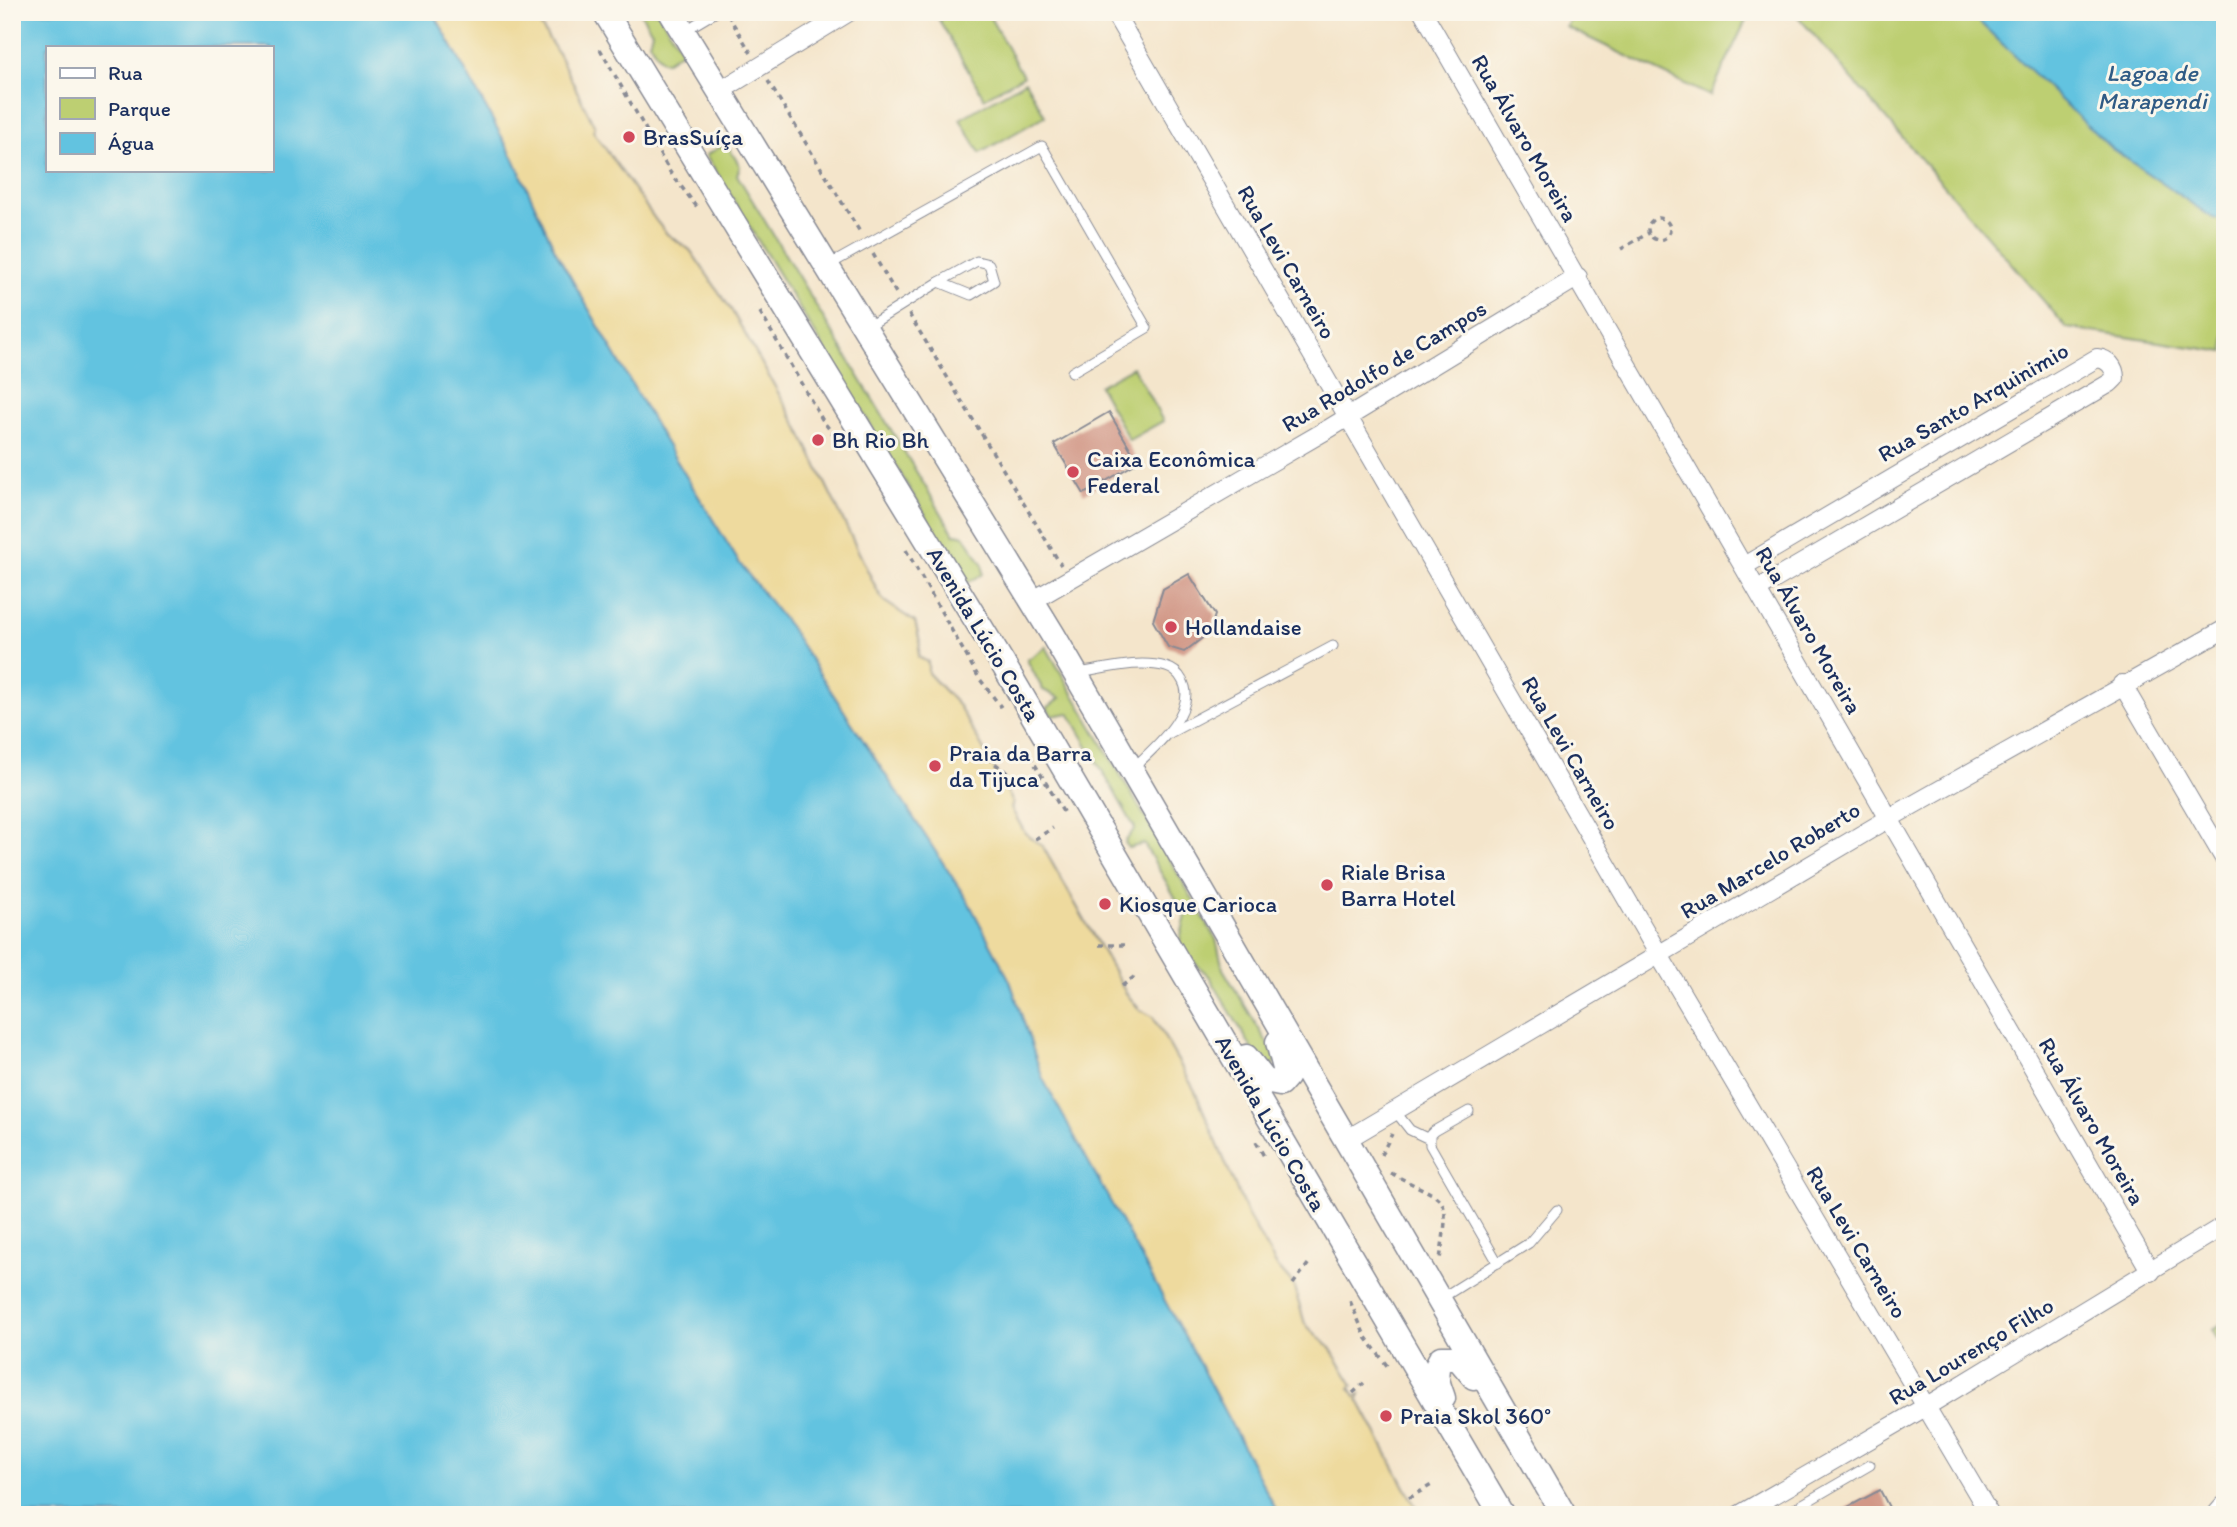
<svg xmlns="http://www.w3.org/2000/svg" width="2237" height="1527" font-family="Itim,sans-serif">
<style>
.green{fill:#bdcf72;stroke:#6c7f68;stroke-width:2}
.sand{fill:#eeda9e;stroke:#84847e;stroke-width:2}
.water{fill:#62c3e0;stroke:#3e799f;stroke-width:2;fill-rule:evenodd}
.building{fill:#d29887}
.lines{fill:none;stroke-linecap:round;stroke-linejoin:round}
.service-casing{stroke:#888a94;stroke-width:11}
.minor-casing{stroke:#888a94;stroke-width:20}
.tertiary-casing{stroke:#888a94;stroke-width:25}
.secondary-casing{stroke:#888a94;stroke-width:27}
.path{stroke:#888a94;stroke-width:3.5;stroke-dasharray:5 5;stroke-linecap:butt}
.service{stroke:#fff;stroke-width:9}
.minor{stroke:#fff;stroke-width:18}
.tertiary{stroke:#fff;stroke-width:23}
.secondary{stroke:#fff;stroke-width:24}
.poi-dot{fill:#d1495b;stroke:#fbf7ec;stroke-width:2.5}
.labels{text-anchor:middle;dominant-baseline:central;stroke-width:6;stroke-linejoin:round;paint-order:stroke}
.poi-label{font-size:23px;fill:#1b2f5e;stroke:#fbf7ec;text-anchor:start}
.street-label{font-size:23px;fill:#1b2f5e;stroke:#fbf7ec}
.water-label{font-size:24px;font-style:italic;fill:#305b85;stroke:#fbf7ec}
</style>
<rect width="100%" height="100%" fill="#fbf7ec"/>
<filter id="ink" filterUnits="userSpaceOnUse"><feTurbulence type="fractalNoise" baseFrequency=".0143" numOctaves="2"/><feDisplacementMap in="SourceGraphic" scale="14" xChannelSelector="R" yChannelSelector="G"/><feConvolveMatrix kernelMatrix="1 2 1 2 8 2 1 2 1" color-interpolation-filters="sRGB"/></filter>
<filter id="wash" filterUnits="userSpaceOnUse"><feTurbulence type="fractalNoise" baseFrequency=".00686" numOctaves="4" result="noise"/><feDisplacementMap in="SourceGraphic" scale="28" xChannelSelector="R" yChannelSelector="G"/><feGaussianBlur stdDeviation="1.57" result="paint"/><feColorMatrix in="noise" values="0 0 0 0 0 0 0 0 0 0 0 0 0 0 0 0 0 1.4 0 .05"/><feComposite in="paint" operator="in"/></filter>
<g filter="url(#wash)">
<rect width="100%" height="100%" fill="#f4e5cb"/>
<g class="green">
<path d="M640 12H658L682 51 665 62 660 59 649 42 652 32Z"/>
<path d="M948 12H987L1023 76 984 98 938 18Z"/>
<path d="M1573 12H1750L1710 96 1566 27Z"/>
<path d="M1794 12H1969L2111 148 2213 218 2225 221V352L2067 328Z"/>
<path d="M1025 81 1045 116 980 153 960 119Z"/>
<path d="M722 146 729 148 740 166 737 175 954 534 964 535 983 565V574L967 583 706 155Z"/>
<path d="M1133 367 1163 421 1129 440 1099 386Z"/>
<path d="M1046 647 1216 939 1223 969 1277 1059 1271 1070 1263 1067 1209 976 1187 956 1179 943 1186 916 1144 844 1128 848 1125 842 1135 828 1069 713 1052 716 1047 708 1060 698 1043 690 1027 660Z"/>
<path d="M2225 1323V1352L2212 1330Z"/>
</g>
<path class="sand" d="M433 12H532L559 55 595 127 593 131 657 222 667 234 690 250 732 311 800 431 878 592 884 601 915 622 920 642 918 657 928 662V673L959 706 1013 802 1011 808 1025 833 1043 847 1126 993 1139 1009 1153 1017 1195 1091 1248 1216 1276 1265 1293 1284 1305 1324 1330 1348 1353 1385 1350 1388 1355 1396 1360 1394 1358 1399 1420 1515H1279L1199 1363 1042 1079 1010 981 969 903 788 625 740 564 662 437 555 250 514 159Z"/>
<g class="water">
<path d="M12 12H433L514 159 555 250 662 437 740 564 788 625 969 903 1010 981 1043 1079 1199 1363 1279 1515H12ZM47 47H271V170H47Z"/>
<path d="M1969 12H2225V221L2213 218 2111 148Z"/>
</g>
<g id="blocks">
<g class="building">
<path d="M1109 412 1138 462 1084 494 1054 444Z"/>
<path d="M1189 574 1215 615 1209 633 1184 652 1168 647 1153 621 1163 589Z"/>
<path d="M1880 1490 1893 1515H1833Z"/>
</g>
</g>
</g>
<g filter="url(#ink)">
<use href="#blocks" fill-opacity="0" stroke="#888a94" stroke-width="2"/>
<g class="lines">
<defs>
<g id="service">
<path d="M684 31 716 12"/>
<path d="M977 261 989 264 994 281 971 295 939 282Z"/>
<path d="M829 265 1042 146 1147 328 1072 372"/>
<path d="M867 327 939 282"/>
<path d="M1078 673C1106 669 1138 659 1166 667 1173 669 1179 674 1182 680 1200 710 1152 750 1132 769"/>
<path d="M1170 733 1333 646"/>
<path d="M1395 1111 1410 1130 1429 1139"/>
<path d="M1469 1111 1434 1131 1430 1135V1145L1498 1263"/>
<path d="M1440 1299 1529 1243 1557 1210"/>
<path d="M1784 1515 1870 1465"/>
</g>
<g id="minor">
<path d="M1114 12 1659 955 1990 1515"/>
<path d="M1423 12 2151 1272"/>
<path d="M720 91 849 12"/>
<path d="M1744 566 2097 358C2108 359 2115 367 2115 378L2110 383 1758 589"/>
<path d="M1032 601 1330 428 1578 277"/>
<path d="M2122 684 2225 860"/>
<path d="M1344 1141 1888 819 2225 629"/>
<path d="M1739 1515 1927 1406 2225 1225"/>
</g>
<path id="tertiary" d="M2219 1515 2225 1508"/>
<g id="secondary">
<path d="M605 12 1003 664 1502 1515"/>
<path d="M671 12 1053 635 1564 1515"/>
<path d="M1246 1057 1265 1081 1280 1084 1287 1076 1278 1042"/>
<path d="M1443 1398C1438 1383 1432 1372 1441 1358H1458L1474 1377"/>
</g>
</defs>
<use href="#service" class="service-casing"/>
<use href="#minor" class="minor-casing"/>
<use href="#tertiary" class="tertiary-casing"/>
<use href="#secondary" class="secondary-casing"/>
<g class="path">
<path d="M728 15 751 53"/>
<path d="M600 49 670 172 697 207"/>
<path d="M768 81 860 232"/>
<circle cx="1659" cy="229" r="11"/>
<path d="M1621 249 1649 233"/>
<path d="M873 254 896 293"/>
<path d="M760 312 823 421 844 448"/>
<path d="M909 314 1061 565"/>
<path d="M906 550 979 678 1001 707"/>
<path d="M1030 756 1065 815"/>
<path d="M987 758 1018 780 1023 779"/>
<path d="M1035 839 1053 828"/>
<path d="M1099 945H1124"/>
<path d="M1122 986 1138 974"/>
<path d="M1256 1142 1264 1156"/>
<path d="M1381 1155 1392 1134"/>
<path d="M1391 1173C1448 1204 1451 1190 1440 1259"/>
<path d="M1293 1284 1309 1263"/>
<path d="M1350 1301 1365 1336 1388 1367"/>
<path d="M1353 1393 1364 1383"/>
<path d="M1409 1498 1433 1484"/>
</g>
<use href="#service" class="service"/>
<use href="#minor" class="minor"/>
<use href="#tertiary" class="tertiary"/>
<use href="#secondary" class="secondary"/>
</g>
</g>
<g class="poi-dot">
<circle cx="629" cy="137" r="7"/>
<circle cx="818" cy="440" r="7"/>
<circle cx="1073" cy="472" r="7"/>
<circle cx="1171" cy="627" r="7"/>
<circle cx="935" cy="766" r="7"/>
<circle cx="1327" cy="885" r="7"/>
<circle cx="1105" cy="904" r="7"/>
<circle cx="1386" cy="1416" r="7"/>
</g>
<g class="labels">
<g class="poi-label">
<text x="643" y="137">BrasSuíça</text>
<text x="832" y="440">Bh Rio Bh</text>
<text x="1087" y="459">Caixa Econômica<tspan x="1087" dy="26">Federal</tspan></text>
<text x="1185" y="627">Hollandaise</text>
<text x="949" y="753">Praia da Barra<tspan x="949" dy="26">da Tijuca</tspan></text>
<text x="1341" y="872">Riale Brisa<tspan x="1341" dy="26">Barra Hotel</tspan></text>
<text x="1119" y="904">Kiosque Carioca</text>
<text x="1400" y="1416">Praia Skol 360°</text>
</g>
<g class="street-label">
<text transform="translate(1525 138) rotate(60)">Rua Álvaro Moreira</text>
<text transform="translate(1287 262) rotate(60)">Rua Levi Carneiro</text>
<text transform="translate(1384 366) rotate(-31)">Rua Rodolfo de Campos</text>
<text transform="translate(1973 402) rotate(-30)">Rua Santo Arquinimio</text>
<text transform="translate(1809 630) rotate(60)">Rua Álvaro Moreira</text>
<text transform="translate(984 634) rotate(59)">Avenida Lúcio Costa</text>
<text transform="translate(1571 753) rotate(60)">Rua Levi Carneiro</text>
<text transform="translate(1770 860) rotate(-31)">Rua Marcelo Roberto</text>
<text transform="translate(2092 1121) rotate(60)">Rua Álvaro Moreira</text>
<text transform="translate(1271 1123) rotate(60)">Avenida Lúcio Costa</text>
<text transform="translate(1857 1242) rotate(59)">Rua Levi Carneiro</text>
<text transform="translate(1971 1351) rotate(-31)">Rua Lourenço Filho</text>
</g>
<g class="water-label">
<text x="2152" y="72">Lagoa de<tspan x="2152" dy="28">Marapendi</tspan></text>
</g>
</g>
<rect width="2237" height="1527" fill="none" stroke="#fbf7ec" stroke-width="42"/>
<rect x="46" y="46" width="228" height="126" fill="#fbf7ec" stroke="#a1a7b3" stroke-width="2"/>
<rect x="60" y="68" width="35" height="10" fill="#ffffff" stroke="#a1a7b3" stroke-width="2"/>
<text x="108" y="80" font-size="21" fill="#1b2f5e">Rua</text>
<rect x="60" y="98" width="35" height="21" fill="#bdcf72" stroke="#a1a7b3" stroke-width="2"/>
<text x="108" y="116" font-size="21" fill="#1b2f5e">Parque</text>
<rect x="60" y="133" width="35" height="21" fill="#62c3e0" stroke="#a1a7b3" stroke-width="2"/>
<text x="108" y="150" font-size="21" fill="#1b2f5e">Água</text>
</svg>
